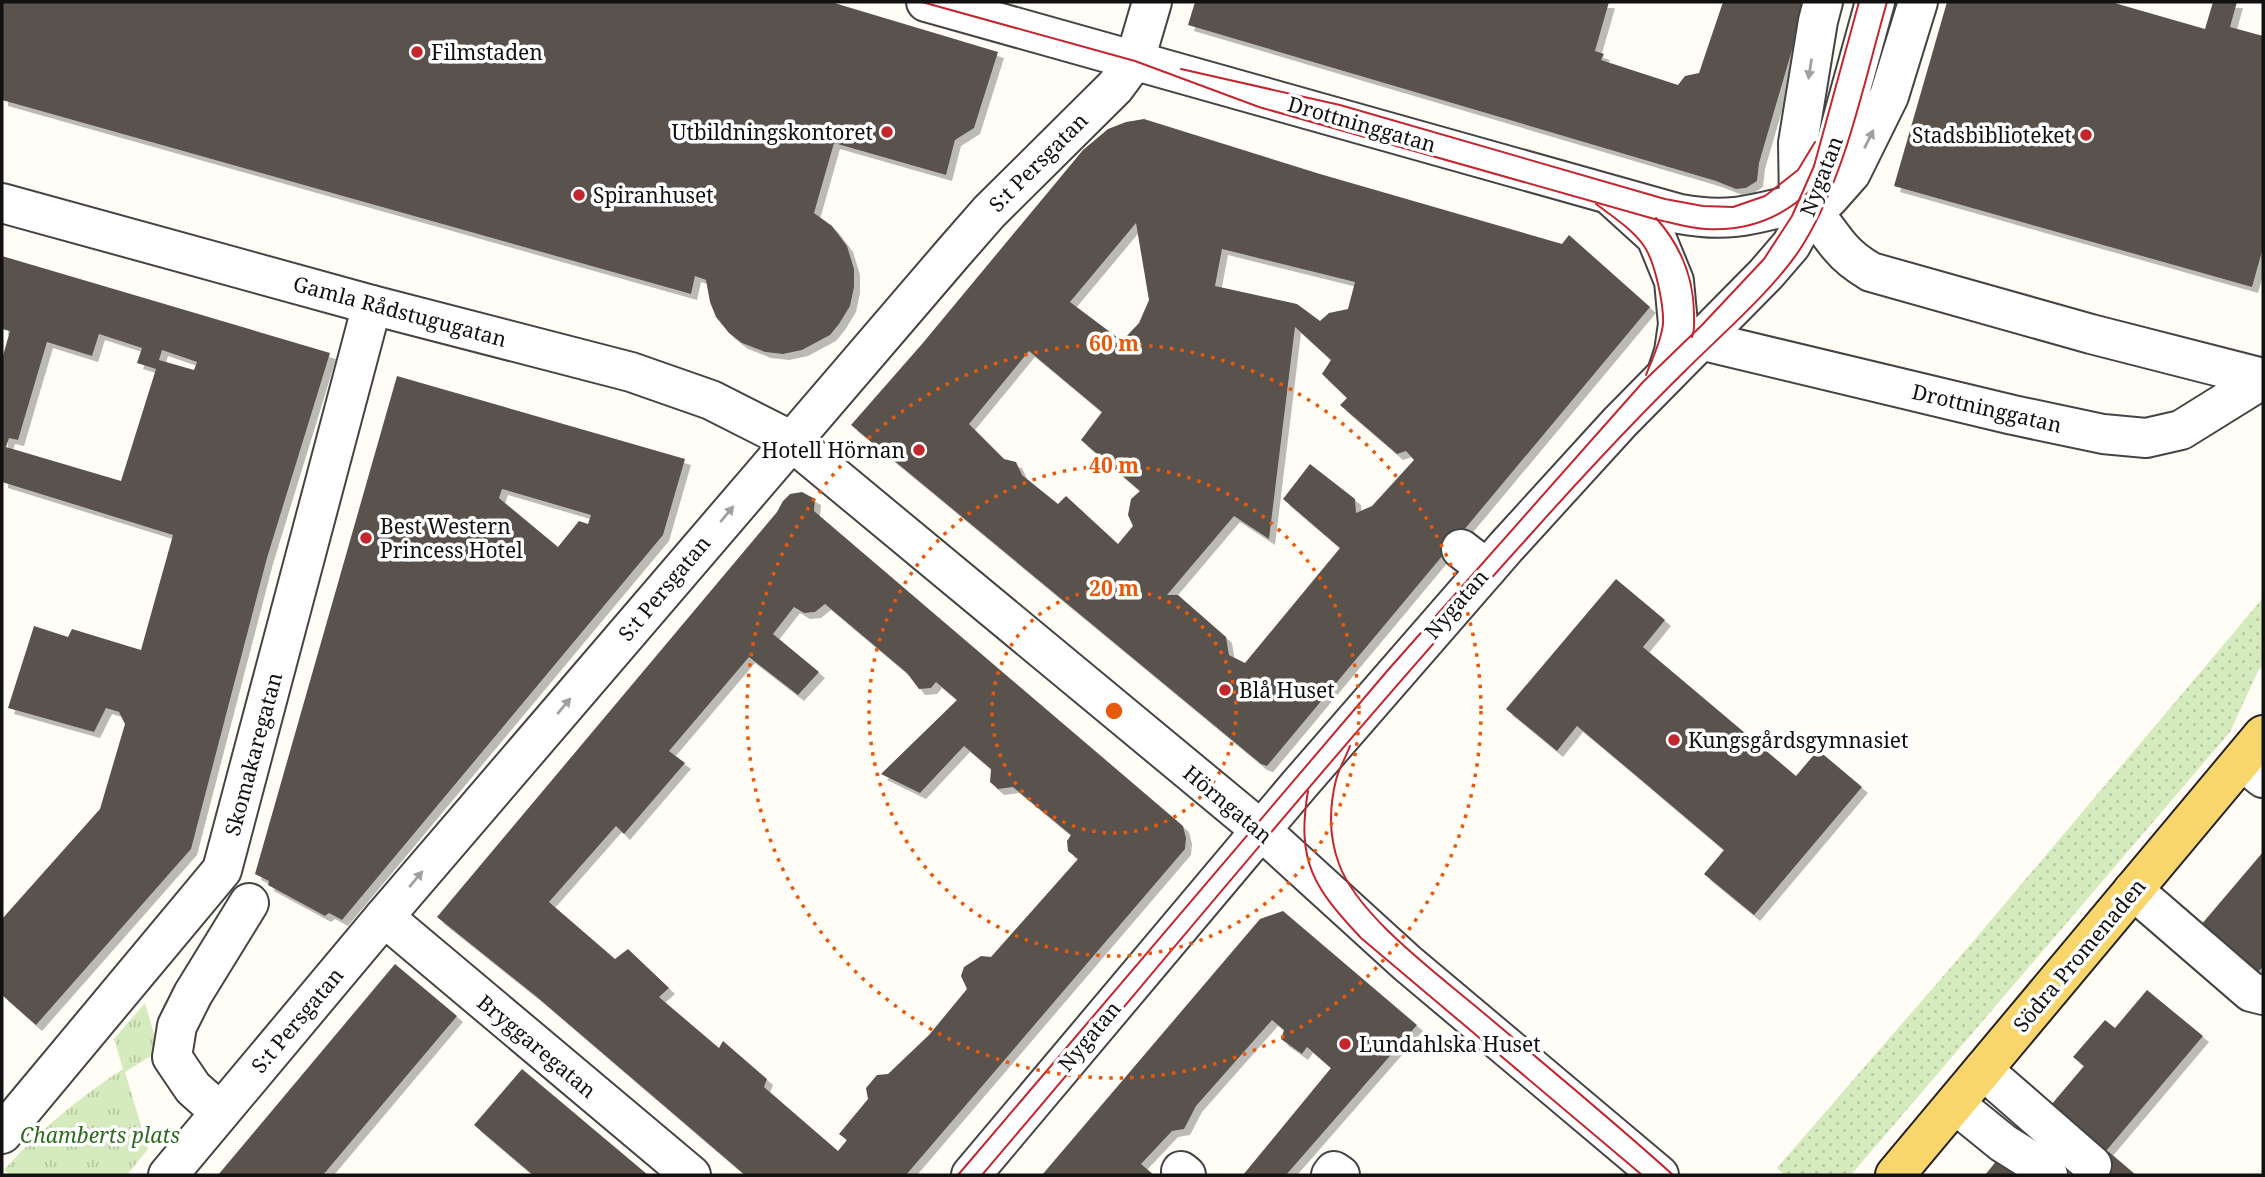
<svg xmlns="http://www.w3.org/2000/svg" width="2265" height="1177" font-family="'Noto Serif',serif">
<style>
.grass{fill:url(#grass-dots)}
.park{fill:url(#park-tufts)}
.building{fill:#5a524d;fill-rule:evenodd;filter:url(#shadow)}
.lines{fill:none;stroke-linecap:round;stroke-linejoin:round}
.minor-casing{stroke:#444;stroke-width:42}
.major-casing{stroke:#222;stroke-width:42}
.minor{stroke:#fff;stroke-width:38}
.major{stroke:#f9d66b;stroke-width:38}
.tram{stroke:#c4262e;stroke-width:2}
.oneway{fill:#a0a0a0}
.ring{fill:none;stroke:#e8590c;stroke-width:3.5;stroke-dasharray:3.5 7}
.poi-dot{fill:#c4262e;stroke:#fff;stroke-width:2.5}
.labels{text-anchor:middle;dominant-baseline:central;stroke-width:7;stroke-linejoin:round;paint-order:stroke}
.poi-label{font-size:21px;fill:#111;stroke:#fff;text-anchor:start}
.street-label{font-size:21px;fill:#111;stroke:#fff}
.park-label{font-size:21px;font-style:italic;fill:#2f6b1f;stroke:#fff}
.centre{fill:#e8590c;stroke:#fff;stroke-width:3.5}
.ring-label{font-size:21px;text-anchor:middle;font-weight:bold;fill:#e8590c;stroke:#fff;stroke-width:7;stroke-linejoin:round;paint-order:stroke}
</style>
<defs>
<pattern id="grass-dots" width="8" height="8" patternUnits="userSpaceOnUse" patternTransform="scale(1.75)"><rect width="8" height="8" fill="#d5ebbd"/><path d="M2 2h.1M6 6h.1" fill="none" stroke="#b6c8a1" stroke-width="1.8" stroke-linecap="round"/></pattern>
<pattern id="park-tufts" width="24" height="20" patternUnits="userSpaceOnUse" patternTransform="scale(1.75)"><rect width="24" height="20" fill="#d5ebbd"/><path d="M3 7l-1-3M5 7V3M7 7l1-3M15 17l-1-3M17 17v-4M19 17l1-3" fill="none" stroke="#b6c8a1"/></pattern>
<filter id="shadow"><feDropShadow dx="6" dy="6" stdDeviation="0" flood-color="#0004"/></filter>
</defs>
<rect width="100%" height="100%" fill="#fffdf5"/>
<path class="grass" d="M2263 598V665L2258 671 2230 732 1851 1175H1785L1777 1168 1971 944Z"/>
<path class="park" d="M145 1003 159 1051 125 1072 148 1149 127 1175H10L4 1170C40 1130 78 1098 123 1069L114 1039Z"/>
<g class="building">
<path d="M2 2H831L998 52 974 128 955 140 946 175 834 143 814 213 832 226 847 246 854 269V287L850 306 839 324 830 335 802 350 783 354 765 352 742 343 729 333 716 317 710 302 706 280 695 276 691 294 2 100Z"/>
<path d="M1195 2H1609L1595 51 1604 54 1601 60 1678 85 1685 76 1699 73 1723 2H1806L1759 163 1757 181 1746 188 1736 189 1716 181 1188 25Z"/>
<path d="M1947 2H2111L2205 29 2213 2H2237L2230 27 2263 36V248L2252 287 1894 186Z"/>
<path d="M1144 119 1320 174 1562 244 1569 235 1650 307 1267 766 1261 764 851 425 922 344 1083 150 1108 129 1126 122ZM1136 223 1149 300 1139 323 1122 341 1070 302ZM1222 249 1355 282 1348 309 1329 313 1320 321 1297 304 1215 286ZM1295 327 1331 360 1322 374 1347 398 1340 405 1397 454 1406 451 1414 460 1372 506 1356 513 1355 499 1310 464 1283 499 1340 548 1245 663 1229 655 1226 637 1178 595H1167L1234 516 1269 539ZM1029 351 1102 412 1081 440 1140 491 1131 499 1128 515 1133 526 1118 544 1066 496 1058 504 1022 475 1016 462 1004 459 969 424Z"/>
<path d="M2 256 330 353 267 558 191 849 36 1025 2 995V919L100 809 125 724 119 712 106 708 94 732 8 708 34 626 68 637 72 629 141 650 173 535 2 482V359L10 331 2 329ZM99 334 142 348 137 363 156 369 121 481 6 447 9 438 18 440 47 342 92 356ZM162 350 197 362 194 370 159 360Z"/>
<path d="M397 376 685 459 663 535 342 920 329 913 325 916 268 885 269 881 255 874ZM502 489 591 515 588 524 579 521 558 547 499 498Z"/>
<path d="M802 492 815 499 814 511 1183 826 1186 838 1185 849 906 1175H745L537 997 437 917 777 512 783 501 790 494ZM825 604 907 673 919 689 931 688 936 682 957 700 881 774 920 793 964 746 991 769 990 782 998 789 1013 787 1071 835 1067 841 1068 851 1078 859 991 957 981 956 964 967 961 976 967 989 929 1035 888 1074 877 1075 866 1088 868 1099 839 1134 847 1140 838 1151 764 1087 767 1079 723 1041 719 1048 659 997 669 988 628 949 615 959 549 902 616 826 624 834 685 763 669 751 749 657 798 695 819 672 773 634 794 607 804 613 815 612Z"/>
<path d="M1616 579 1665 620 1643 647 1796 776 1818 750 1862 787 1754 915 1704 874 1724 850 1633 773 1577 726 1557 751 1506 709Z"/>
<path d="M2263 852V966L2252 980 2195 932Z"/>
<path d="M1283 911 1417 1025 1286 1175H1243L1331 1068 1307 1047 1302 1054 1281 1039 1284 1030 1272 1020 1196 1106 1184 1129 1172 1131 1141 1164 1154 1175H1042L1260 919Z"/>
<path d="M395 964 457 1016 323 1175H218Z"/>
<path d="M2147 990 2203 1036 2106 1151 2051 1105 2084 1066 2073 1057 2105 1020 2115 1028Z"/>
<path d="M522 1069 648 1175H533L474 1125Z"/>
<path d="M2109 1152 2136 1175H2089Z"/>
<path d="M2002 1154 2028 1175H1985Z"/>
</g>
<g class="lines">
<defs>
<g id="minor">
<path d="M926 2 1680 214C1728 223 1752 215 1799 203"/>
<path d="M1613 198 1656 237 1674 281 1678 324 1674 352 1667 373"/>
<path d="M1828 199 1851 173 1889 96 1918 2"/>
<path d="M2 203 372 305 631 372 711 400 790 440 1262 831 1407 963 1659 1175"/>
<path d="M1799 203C1818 213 1826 231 1840 247 1849 258 1859 265 1871 272L2091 334 2263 378"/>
<path d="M1799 203 1798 143 1818 21 1823 2"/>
<path d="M1700 340 2013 415 2103 434 2146 438 2181 430 2263 379"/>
<path d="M1461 549 1487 569"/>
<path d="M2242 761 2263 778"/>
<path d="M2133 890 2251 992 2263 995"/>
<path d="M384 917 691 1175"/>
<path d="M1983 1070 2092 1165"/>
<path d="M1955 1104 2003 1143 2030 1160 2048 1175"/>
<path d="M220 1112 193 1088 172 1057 177 1026 193 994 249 903"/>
<path d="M2 1134 222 870 372 305"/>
<path d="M1181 1171 1186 1175"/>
<path d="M168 1175 384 917 954 252 989 212 1115 87 1135 60 1152 2"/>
<path d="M971 1175 1299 785 1506 547 1620 422 1766 274 1791 245 1811 209 1828 172 1875 2"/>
<path d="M1331 1175 1334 1171 1340 1175"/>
</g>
<path id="major" d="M1895 1175 2263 735"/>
</defs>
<use href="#minor" class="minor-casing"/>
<use href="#major" class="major-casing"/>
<use href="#minor" class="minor"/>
<use href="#major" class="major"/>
<g class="tram">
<path d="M922 2 1135 61 1259 107 1658 220C1674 223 1691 229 1707 229 1762 232 1805 206 1835 160"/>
<path d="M1181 69 1340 105 1665 199 1703 206 1733 207 1765 196 1798 170 1815 142"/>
<path d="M1596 204C1612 216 1632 229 1644 246 1655 262 1664 305 1663 324 1661 342 1652 359 1646 375"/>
<path d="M1656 218C1681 246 1694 279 1694 315 1694 323 1695 330 1692 337"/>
<path d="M1350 746C1346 757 1339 768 1336 780 1329 808 1329 837 1339 864 1358 917 1443 978 1486 1015 1549 1068 1612 1120 1673 1175"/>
<path d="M1308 791C1296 862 1314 888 1361 938L1642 1175"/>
<path d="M958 1175 1388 670 1643 382 1702 325 1764 259 1792 216 1814 166 1859 2"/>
<path d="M982 1175C1164 961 1342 743 1531 534 1581 478 1632 423 1686 370 1722 334 1778 286 1804 243 1847 172 1864 81 1887 2"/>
</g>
</g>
<defs><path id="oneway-solid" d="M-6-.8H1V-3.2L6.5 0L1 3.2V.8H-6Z" transform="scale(1.75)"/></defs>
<g class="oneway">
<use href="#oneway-solid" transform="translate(1810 69) rotate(99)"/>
<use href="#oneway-solid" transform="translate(1869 139) rotate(-64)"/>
<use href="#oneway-solid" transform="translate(727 514) rotate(-50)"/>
<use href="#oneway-solid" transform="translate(564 706) rotate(-50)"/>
<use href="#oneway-solid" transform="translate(416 879) rotate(-50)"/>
</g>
<g class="ring">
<circle cx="1114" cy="711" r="122"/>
<circle cx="1114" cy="711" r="245"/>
<circle cx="1114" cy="711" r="367"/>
</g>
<g class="poi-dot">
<circle cx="417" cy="52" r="7"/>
<circle cx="887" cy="132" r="7"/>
<circle cx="2086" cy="135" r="7"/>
<circle cx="579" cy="195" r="7"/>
<circle cx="919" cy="450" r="7"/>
<circle cx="366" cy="538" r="7"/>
<circle cx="1225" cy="690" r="7"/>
<circle cx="1674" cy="740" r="7"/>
<circle cx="1345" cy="1044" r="7"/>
</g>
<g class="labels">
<g class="poi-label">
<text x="431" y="52">Filmstaden</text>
<text x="873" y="132" text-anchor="end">Utbildningskontoret</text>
<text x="2072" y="135" text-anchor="end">Stadsbiblioteket</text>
<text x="593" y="195">Spiranhuset</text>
<text x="905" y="450" text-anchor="end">Hotell Hörnan</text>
<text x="380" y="526">Best Western<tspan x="380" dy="24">Princess Hotel</tspan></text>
<text x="1239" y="690">Blå Huset</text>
<text x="1688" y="740">Kungsgårdsgymnasiet</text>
<text x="1359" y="1044">Lundahlska Huset</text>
</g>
<g class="street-label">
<text transform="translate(1362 124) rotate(16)">Drottninggatan</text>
<text transform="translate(1038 162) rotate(-45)">S:t Persgatan</text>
<text transform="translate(1821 176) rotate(-69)">Nygatan</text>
<text transform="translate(400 311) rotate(15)">Gamla Rådstugugatan</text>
<text transform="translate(1987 408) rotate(13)">Drottninggatan</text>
<text transform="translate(664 588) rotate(-50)">S:t Persgatan</text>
<text transform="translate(1456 604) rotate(-49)">Nygatan</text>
<text transform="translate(253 754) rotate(-75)">Skomakaregatan</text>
<text transform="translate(1228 804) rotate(40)">Hörngatan</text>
<text transform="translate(2079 955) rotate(-50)">Södra Promenaden</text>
<text transform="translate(297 1020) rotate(-50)">S:t Persgatan</text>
<text transform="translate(1089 1036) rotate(-50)">Nygatan</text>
<text transform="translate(537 1046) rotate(40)">Bryggaregatan</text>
</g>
<g class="park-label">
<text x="100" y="1135">Chamberts plats</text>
</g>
</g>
<circle cx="1114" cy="711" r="10" class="centre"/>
<g class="ring-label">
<text x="1114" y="351">60 m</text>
<text x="1114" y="473">40 m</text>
<text x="1114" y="596">20 m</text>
</g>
<rect width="2265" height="1177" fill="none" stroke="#111111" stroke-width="7"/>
</svg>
